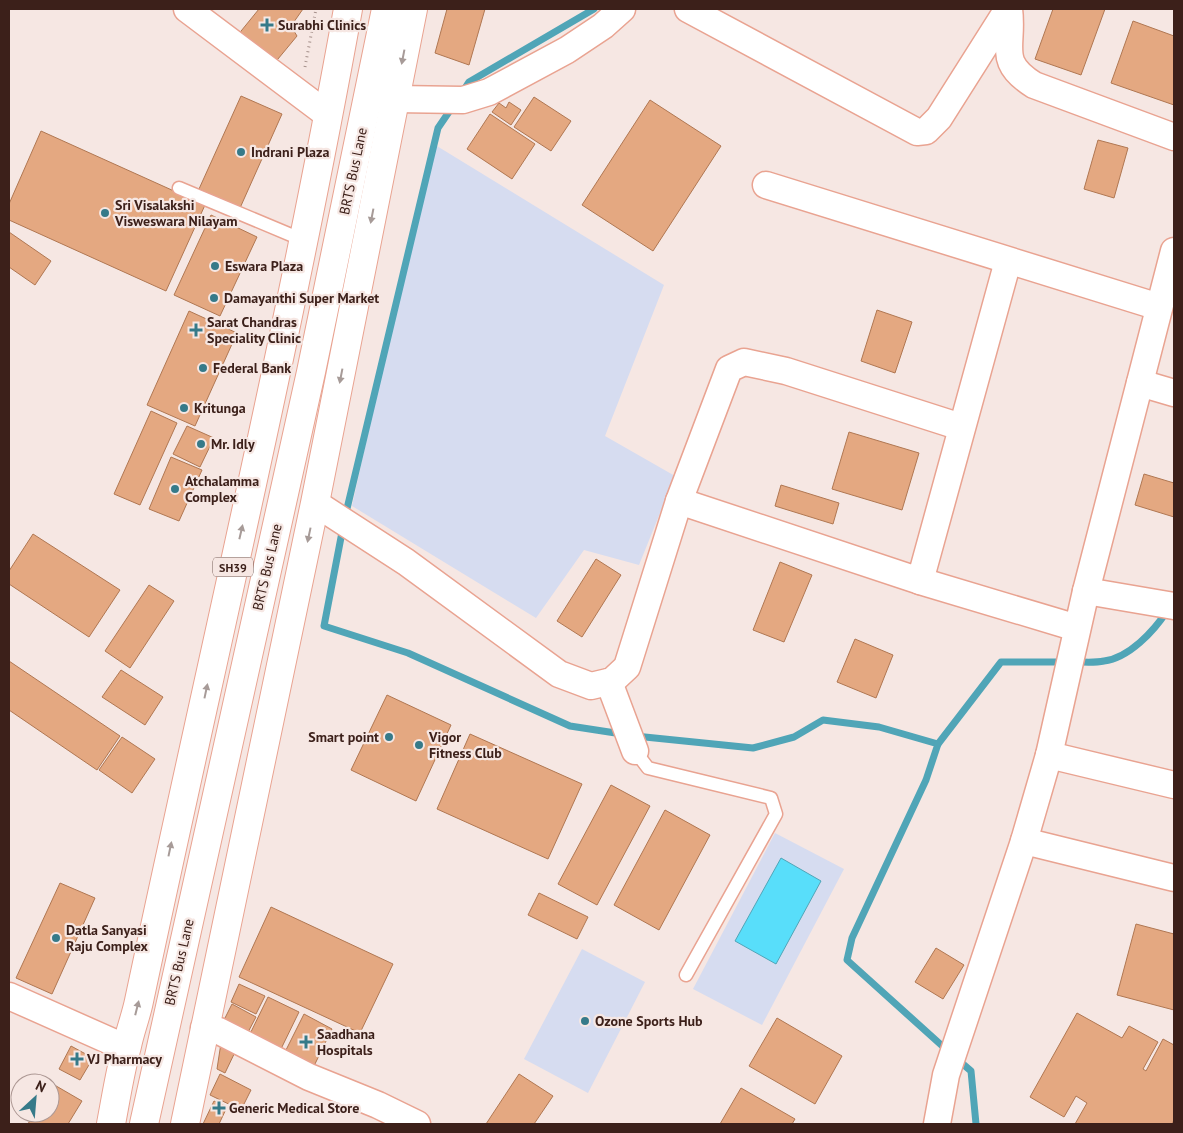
<svg xmlns="http://www.w3.org/2000/svg" width="1183" height="1133" font-family="'PT Sans',sans-serif">
<style>
.green{fill:#d6dcf0}
.water{fill:#58defa;stroke:#50a5b7}
.lines{fill:none;stroke-linecap:round;stroke-linejoin:round}
.stream{stroke:#50a5b7;stroke-width:7}
.building{fill:#e4a881;stroke:#b07752}
.lane-casing{stroke:#e9a391;stroke-width:15}
.street-casing{stroke:#e9a391;stroke-width:29}
.primary-casing{stroke:#e9a391;stroke-width:30}
.path{stroke:#a6918c;stroke-width:3;stroke-dasharray:1 4;stroke-linecap:butt}
.lane{stroke:#fff;stroke-width:12}
.street{stroke:#fff;stroke-width:26}
.primary{stroke:#fff;stroke-width:28}
.oneway{fill:#a79b98}
.poi-dot{fill:#367a89;stroke:#f6e7e3;stroke-width:2}
.labels{text-anchor:middle;dominant-baseline:central;stroke-width:4.5;stroke-linejoin:round;paint-order:stroke}
.shield{fill:#f6e7e3;stroke:#745c56;stroke-width:1}
.shield-label{font-size:12px;font-weight:bold;fill:#3c201a}
.poi-label{font-size:14px;font-weight:bold;fill:#3c201a;stroke:#f6e7e3;text-anchor:start}
.street-label{font-size:14px;fill:#3c201a;stroke:#f6e7e3}
</style>
<rect width="100%" height="100%" fill="#f6e7e3"/>
<g class="green">
<path d="M432 143 664 285 605 436 675 476 639 565 584 550 536 618 352 506Z"/>
<path d="M775 833 844 869 762 1025 693 989Z"/>
<path d="M582 949 645 982 588 1093 524 1059Z"/>
</g>
<path class="water" d="M781 858 821 881 776 964 735 941Z"/>
<g class="lines">
<g class="stream">
<path d="M462 93 469 82 594 9"/>
<path d="M345 517 438 128 453 106"/>
<path d="M343 527 324 626 408 653 570 726 622 734"/>
<path d="M1076 662C1085 662 1095 663 1104 661 1129 658 1154 631 1167 611"/>
<path d="M635 736 753 748 794 737 823 720 879 727 938 744 926 780 852 938 847 960 949 1052"/>
<path d="M938 744 1001 662H1065"/>
<path d="M957 1059 971 1071 976 1124"/>
</g>
</g>
<g class="building">
<path d="M259 9H303L291 26 297 36 273 65 237 36Z"/>
<path d="M447 9H485L469 65 435 53Z"/>
<path d="M1053 9H1105L1081 75 1035 59Z"/>
<path d="M1133 21 1174 36V105L1111 83Z"/>
<path d="M241 96 282 114 240 208 199 189Z"/>
<path d="M534 97 571 121 551 151 514 127Z"/>
<path d="M650 100 721 146 653 251 582 205Z"/>
<path d="M509 102 521 110 511 125 492 112 499 103 506 108Z"/>
<path d="M490 114 535 144 512 179 467 149Z"/>
<path d="M41 131 205 205 166 291 9 220V204Z"/>
<path d="M1098 140 1128 148 1114 198 1084 189Z"/>
<path d="M211 215 257 237 220 316 174 295Z"/>
<path d="M9 232 51 261 35 285 9 267Z"/>
<path d="M877 310 912 322 895 373 861 361Z"/>
<path d="M189 311 237 333 195 426 147 405Z"/>
<path d="M151 411 177 423 140 505 114 494Z"/>
<path d="M187 426 214 438 200 467 173 454Z"/>
<path d="M849 432 919 453 902 510 832 489Z"/>
<path d="M171 457 202 470 179 521 149 509Z"/>
<path d="M1144 474 1174 483V517L1135 505Z"/>
<path d="M781 485 839 503 833 524 775 506Z"/>
<path d="M33 534 120 590 89 637 9 584V571Z"/>
<path d="M596 559 621 575 582 637 557 621Z"/>
<path d="M780 562 812 575 784 642 753 630Z"/>
<path d="M149 585 174 601 130 668 105 651Z"/>
<path d="M855 639 893 655 876 698 837 682Z"/>
<path d="M9 661 120 736 97 770 9 710Z"/>
<path d="M121 670 163 697 145 725 102 697Z"/>
<path d="M387 695 451 725 416 801 351 770Z"/>
<path d="M470 734 582 784 548 859 437 809Z"/>
<path d="M122 737 155 759 132 793 99 770Z"/>
<path d="M611 785 650 806 597 905 558 884Z"/>
<path d="M665 810 710 835 659 930 614 905Z"/>
<path d="M60 883 95 898 52 994 16 978Z"/>
<path d="M539 893 588 917 577 939 528 915Z"/>
<path d="M271 907 393 964 360 1033 239 977Z"/>
<path d="M1136 924 1174 934V1010L1117 995Z"/>
<path d="M936 948 964 965 943 999 915 982Z"/>
<path d="M239 984 265 996 256 1014 231 1002Z"/>
<path d="M268 997 299 1012 279 1053 248 1038Z"/>
<path d="M232 1004 256 1017 246 1036 222 1024Z"/>
<path d="M1077 1013 1122 1038 1129 1026 1158 1042 1143 1069 1146 1071 1163 1039 1174 1045V1120L1172 1124H1075L1087 1103 1076 1096 1064 1117 1030 1097Z"/>
<path d="M304 1014 332 1029 313 1068 284 1054Z"/>
<path d="M777 1018 842 1056 815 1104 749 1066Z"/>
<path d="M221 1043 236 1050 225 1073 217 1069Z"/>
<path d="M71 1046 93 1058 80 1080 59 1069Z"/>
<path d="M220 1074 251 1090 241 1110 210 1095Z"/>
<path d="M519 1074 553 1096 534 1124H486Z"/>
<path d="M51 1083 82 1101 68 1124H28L34 1113H50Z"/>
<path d="M741 1088 795 1119 792 1124H720Z"/>
<path d="M214 1101 227 1107 219 1124H203Z"/>
</g>
<g class="lines">
<defs>
<g id="lane">
<path d="M179 188 303 240"/>
<path d="M635 751 648 768 771 798 776 814 686 975"/>
</g>
<g id="street">
<path d="M187 9 328 115"/>
<path d="M688 9 917 132 926 131 939 118 1008 9"/>
<path d="M1009 9C1014 47 996 61 1034 85L1174 137"/>
<path d="M395 99 463 100 489 92 567 50 603 26 622 9"/>
<path d="M766 185 1159 307"/>
<path d="M1140 383 1174 393"/>
<path d="M679 501 920 581 1077 628"/>
<path d="M315 503 406 562 559 674 591 686 612 681 627 667 679 501 729 369 744 362 786 371 961 427"/>
<path d="M920 581 1008 261"/>
<path d="M1086 591 1174 606"/>
<path d="M609 682 635 751"/>
<path d="M1049 755 1174 785"/>
<path d="M1024 841 1174 878"/>
<path d="M9 996 126 1048"/>
<path d="M204 1028 219 1031 309 1077 378 1105 417 1124"/>
<path d="M937 1124 946 1075 1024 841 1049 755 1086 591 1174 251"/>
</g>
<g id="primary">
<path d="M111 1124C116 1098 120 1071 127 1046 130 1031 136 1016 139 1001 209 671 288 342 348 9"/>
<path d="M144 1124 311 372 386 9"/>
<path d="M185 1124 315 503 413 9"/>
</g>
</defs>
<use href="#lane" class="lane-casing"/>
<use href="#street" class="street-casing"/>
<use href="#primary" class="primary-casing"/>
<path class="path" d="M305 67 316 9"/>
<use href="#lane" class="lane"/>
<use href="#street" class="street"/>
<use href="#primary" class="primary"/>
</g>
<defs><path id="oneway-solid" d="M-6-.8H1V-3.2L6.5 0L1 3.2V.8H-6Z" transform="scale(1.25)"/></defs>
<g class="oneway">
<use href="#oneway-solid" transform="translate(403 57) rotate(101)"/>
<use href="#oneway-solid" transform="translate(372 216) rotate(101)"/>
<use href="#oneway-solid" transform="translate(341 376) rotate(101)"/>
<use href="#oneway-solid" transform="translate(241 532) rotate(-77)"/>
<use href="#oneway-solid" transform="translate(309 535) rotate(102)"/>
<use href="#oneway-solid" transform="translate(206 691) rotate(-78)"/>
<use href="#oneway-solid" transform="translate(170 849) rotate(-78)"/>
<use href="#oneway-solid" transform="translate(137 1008) rotate(-76)"/>
</g>
<g class="poi-dot">
<path d="M264.5 17.5h5v5h5v5h-5v5h-5v-5h-5v-5h5z"/>
<circle cx="241" cy="152" r="5"/>
<circle cx="105" cy="213" r="5"/>
<circle cx="215" cy="266" r="5"/>
<circle cx="214" cy="298" r="5"/>
<path d="M193.5 322.5h5v5h5v5h-5v5h-5v-5h-5v-5h5z"/>
<circle cx="203" cy="368" r="5"/>
<circle cx="184" cy="408" r="5"/>
<circle cx="201" cy="444" r="5"/>
<circle cx="175" cy="489" r="5"/>
<circle cx="389" cy="737" r="5"/>
<circle cx="419" cy="745" r="5"/>
<circle cx="56" cy="938" r="5"/>
<circle cx="585" cy="1021" r="5"/>
<path d="M303.5 1034.5h5v5h5v5h-5v5h-5v-5h-5v-5h5z"/>
<path d="M74.5 1051.5h5v5h5v5h-5v5h-5v-5h-5v-5h5z"/>
<path d="M216.5 1100.5h5v5h5v5h-5v5h-5v-5h-5v-5h5z"/>
</g>
<g class="labels">
<rect class="shield" x="213" y="557.5" width="40" height="19" rx="4"/>
<g class="shield-label">
<text x="233" y="567">SH39</text>
</g>
<g class="poi-label">
<text x="278" y="25">Surabhi Clinics</text>
<text x="251" y="152">Indrani Plaza</text>
<text x="115" y="205">Sri Visalakshi<tspan x="115" dy="16">Visweswara Nilayam</tspan></text>
<text x="225" y="266">Eswara Plaza</text>
<text x="224" y="298">Damayanthi Super Market</text>
<text x="207" y="322">Sarat Chandras<tspan x="207" dy="16">Speciality Clinic</tspan></text>
<text x="213" y="368">Federal Bank</text>
<text x="194" y="408">Kritunga</text>
<text x="211" y="444">Mr. Idly</text>
<text x="185" y="481">Atchalamma<tspan x="185" dy="16">Complex</tspan></text>
<text x="379" y="737" text-anchor="end">Smart point</text>
<text x="429" y="737">Vigor<tspan x="429" dy="16">Fitness Club</tspan></text>
<text x="66" y="930">Datla Sanyasi<tspan x="66" dy="16">Raju Complex</tspan></text>
<text x="595" y="1021">Ozone Sports Hub</text>
<text x="317" y="1034">Saadhana<tspan x="317" dy="16">Hospitals</tspan></text>
<text x="87" y="1059">VJ Pharmacy</text>
<text x="229" y="1108">Generic Medical Store</text>
</g>
<g class="street-label">
<text transform="translate(353 171) rotate(-78)">BRTS Bus Lane</text>
<text transform="translate(267 567) rotate(-77)">BRTS Bus Lane</text>
<text transform="translate(179 962) rotate(-77)">BRTS Bus Lane</text>
</g>
</g>
<rect width="1183" height="1133" fill="none" stroke="#3c201a" stroke-width="20"/>
<g transform="translate(35 1098) rotate(26)"><circle r="24" fill="#f6e7e3" stroke="#ac9793"/>
<path d="M0-4L9 19L0 12L-9 19Z" fill="#367a89"/>
<text y="-8" font-size="14" font-weight="bold" text-anchor="middle" fill="#3c201a">N</text>
</g>
</svg>
